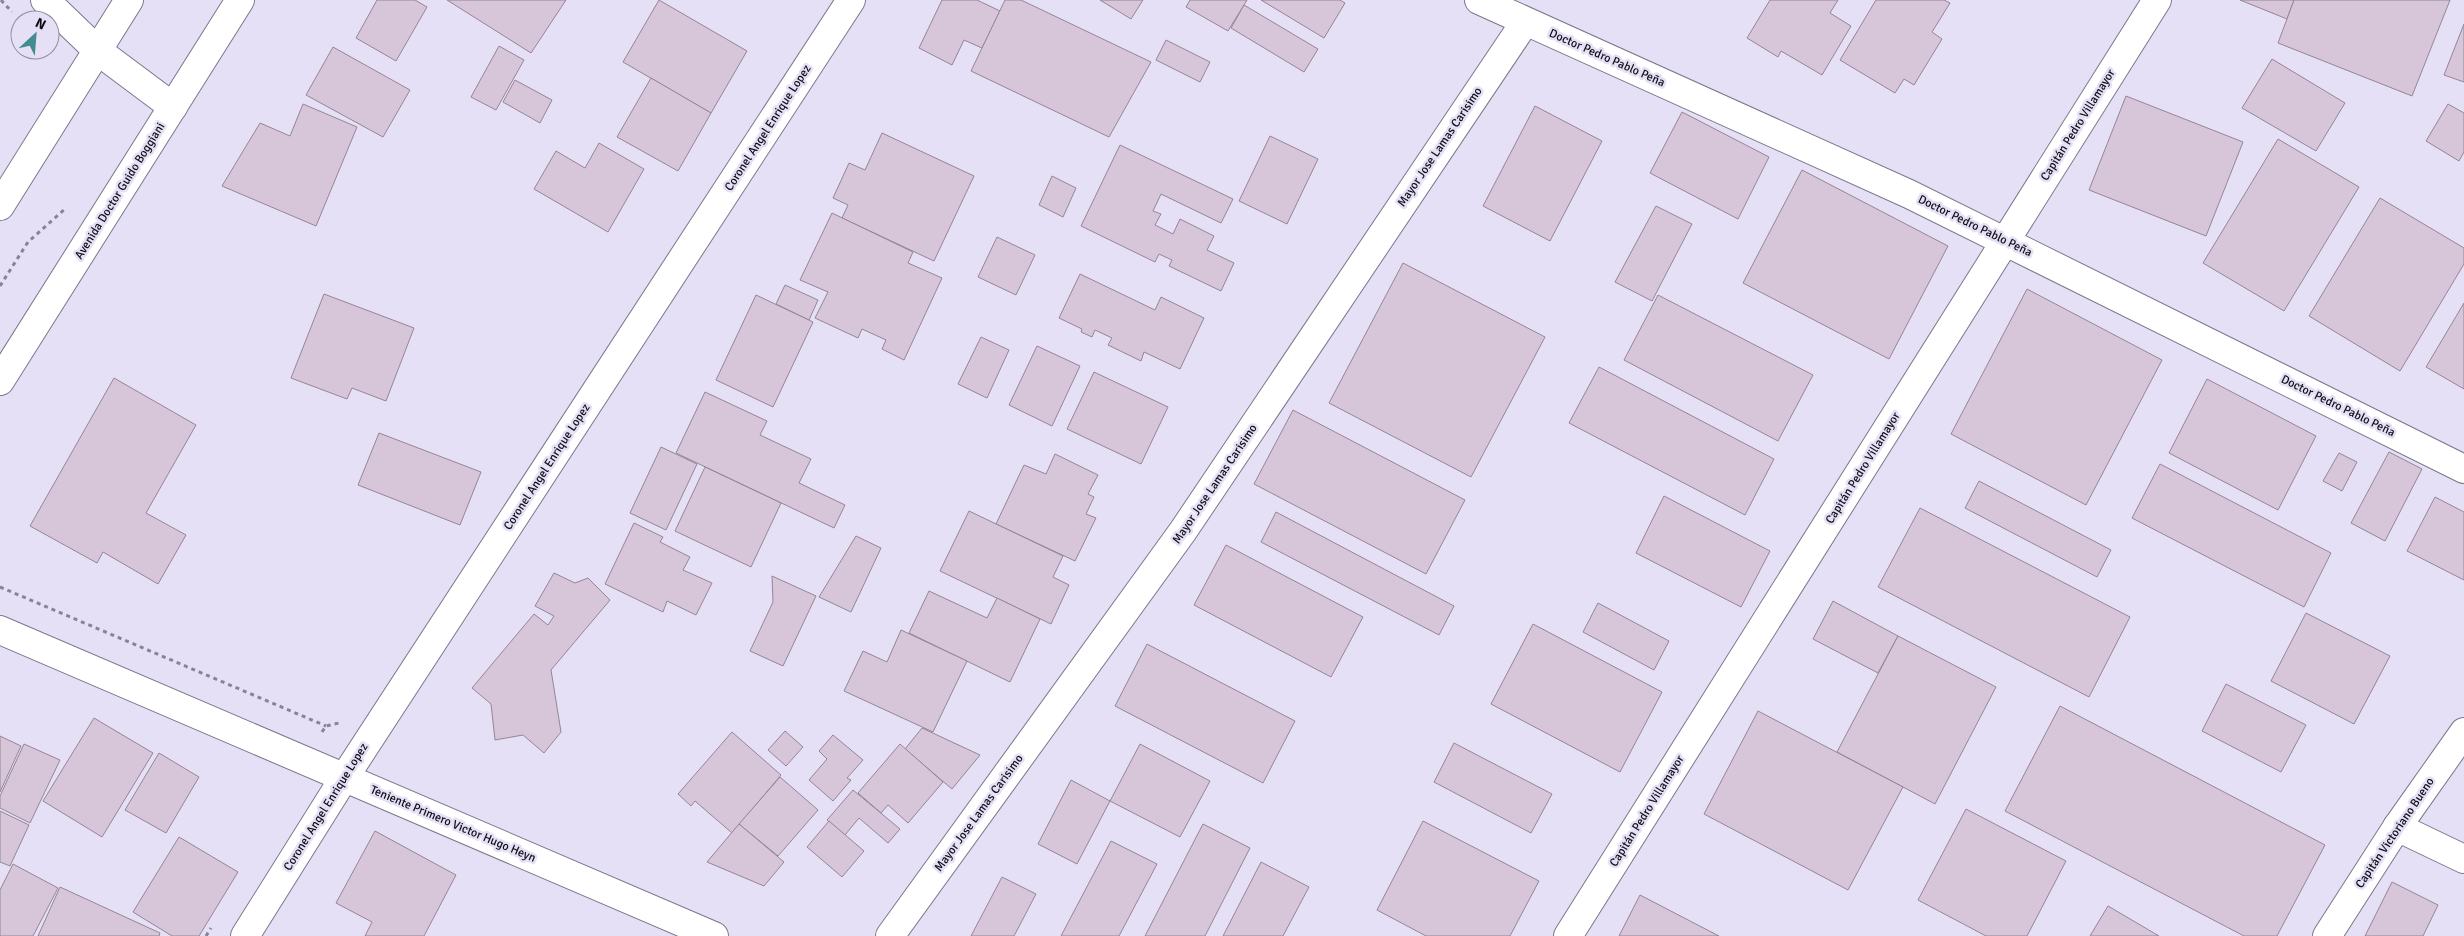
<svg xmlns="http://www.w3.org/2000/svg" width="2464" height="936" font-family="Signika,sans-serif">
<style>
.building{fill:#d7c6d9;stroke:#948596}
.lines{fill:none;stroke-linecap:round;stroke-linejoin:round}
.street-casing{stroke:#7c778b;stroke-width:30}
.secondary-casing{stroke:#7c778b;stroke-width:30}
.primary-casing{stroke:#7c778b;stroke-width:30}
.path{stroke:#888493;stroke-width:3;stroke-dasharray:4 4;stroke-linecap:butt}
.street{stroke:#fff;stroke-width:28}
.secondary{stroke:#fff;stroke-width:28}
.primary{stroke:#fff;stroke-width:28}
.labels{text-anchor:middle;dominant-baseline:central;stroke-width:5;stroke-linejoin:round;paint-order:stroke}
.street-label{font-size:12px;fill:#0f0d14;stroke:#e6e0f6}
</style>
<rect width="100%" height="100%" fill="#e6e0f6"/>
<g class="building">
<path d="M377 0H415L427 7 396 61 356 38Z"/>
<path d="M447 0H566L531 53Z"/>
<path d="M659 0 747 51 711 113 623 62Z"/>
<path d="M942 0H977L1000 11 982 48 964 40 952 65 919 48Z"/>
<path d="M1005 0H1021L1151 62 1109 137 971 71Z"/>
<path d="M1100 0H1143L1131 19Z"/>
<path d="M1190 0H1247L1228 31 1186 7Z"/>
<path d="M1261 0H1340L1345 3 1324 38Z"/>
<path d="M1770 0H1838L1830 13 1851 26 1822 75 1781 51 1778 57 1747 38Z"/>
<path d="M1876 0H1944L1950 3 1932 32 1942 39 1914 85 1904 79 1895 93 1840 60Z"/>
<path d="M2240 0H2294L2287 19Z"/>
<path d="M2294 0H2450L2412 96 2278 43Z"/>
<path d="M1244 5 1318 49 1304 72 1231 28Z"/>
<path d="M2464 24V82L2444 75Z"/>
<path d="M1166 40 1210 62 1200 82 1156 60Z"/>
<path d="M499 46 524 60 496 110 471 97Z"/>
<path d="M333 47 410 90 383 137 306 95Z"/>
<path d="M2272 59 2345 103 2316 151 2242 108Z"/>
<path d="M651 78 711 113 678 171 617 137Z"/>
<path d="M515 80 552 100 540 123 503 102Z"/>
<path d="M2126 96 2243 142 2206 236 2089 190Z"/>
<path d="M303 104 357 127 316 226 222 186 260 123 290 136Z"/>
<path d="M2448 104 2464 113V152L2459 161 2426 141Z"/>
<path d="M1535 106 1602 141 1550 241 1483 206Z"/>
<path d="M1682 112 1769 157 1738 219 1650 173Z"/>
<path d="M882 133 974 176 934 261 842 218 848 205 833 198 849 163 865 170Z"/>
<path d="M1270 136 1318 159 1287 224 1239 201Z"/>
<path d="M2278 139 2359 187 2284 311 2203 263Z"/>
<path d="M599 143 644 169 608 232 534 189 556 151 585 168Z"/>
<path d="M1120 145 1233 199 1221 223 1161 194 1153 211 1161 214 1155 225 1173 234 1180 219 1214 236 1207 250 1234 263 1221 291 1169 266 1172 260 1159 254 1155 262 1081 226Z"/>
<path d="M1802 170 1948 246 1889 359 1743 283Z"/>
<path d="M1052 176 1076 188 1063 217 1039 205Z"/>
<path d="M2380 198 2464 248V264L2400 371 2309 316Z"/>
<path d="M1656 206 1692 224 1652 301 1615 282Z"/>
<path d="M832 213 913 252 908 263 942 278 904 360 882 349 886 340 862 329 858 338 815 318 828 292 800 280Z"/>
<path d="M997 237 1035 255 1016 295 978 277Z"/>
<path d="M1403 263 1545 337 1471 477 1329 403Z"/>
<path d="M1080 274 1155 310 1161 297 1204 318 1180 369 1144 352 1141 361 1108 345 1112 338 1095 330 1092 337 1081 332 1082 329 1059 318Z"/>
<path d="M785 285 818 300 809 320 776 304Z"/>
<path d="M2027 289 2162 360 2086 505 1951 434Z"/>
<path d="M324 294 414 328 386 401 352 388 347 399 291 378Z"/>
<path d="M756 295 813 322 773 407 716 380Z"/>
<path d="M1658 295 1813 375 1778 441 1624 360Z"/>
<path d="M2464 303V389L2426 367Z"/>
<path d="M981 337 1009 350 987 398 958 384Z"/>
<path d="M1037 346 1080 366 1052 426 1009 405Z"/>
<path d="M1599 367 1774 459 1745 515 1569 423Z"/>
<path d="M1094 372 1168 407 1141 464 1067 429Z"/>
<path d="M114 378 196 425 146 513 186 535 158 584 103 552 97 563 30 526Z"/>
<path d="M2207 379 2316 436 2278 510 2169 453Z"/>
<path d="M705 392 767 421 760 435 811 459 799 483 845 505 834 528 676 453Z"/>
<path d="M1293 410 1465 500 1426 574 1254 484Z"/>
<path d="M379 433 481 472 460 525 358 485Z"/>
<path d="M661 447 697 464 666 530 630 513Z"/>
<path d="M2389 452 2422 469 2385 541 2351 523Z"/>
<path d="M2339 453 2357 462 2342 491 2323 481Z"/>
<path d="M1055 454 1098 475 1088 494 1094 497 1086 514 1096 518 1075 561 996 524 1024 465 1046 474Z"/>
<path d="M2160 464 2331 553 2304 607 2132 518Z"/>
<path d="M705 467 781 503 751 567 675 531Z"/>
<path d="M1979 481 2111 550 2097 577 1965 508Z"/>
<path d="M1664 496 1770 551 1741 607 1636 553Z"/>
<path d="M2435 497 2464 512V580L2407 551Z"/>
<path d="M1920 508 2130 617 2089 697 1878 587Z"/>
<path d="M969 511 1063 556 1053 577 1069 585 1051 624 940 571Z"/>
<path d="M1276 512 1454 606 1439 635 1261 542Z"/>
<path d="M634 523 663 537 660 542 690 557 683 570 712 583 696 615 667 601 663 612 605 584Z"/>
<path d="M856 536 881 548 851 612 819 597Z"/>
<path d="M1226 545 1363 617 1331 677 1194 605Z"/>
<path d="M554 573 575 583 588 578 610 600 551 670 561 732 544 753 523 735 495 740 491 704 472 688 534 614 548 625 554 616 535 606Z"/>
<path d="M772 576 816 596 783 666 750 651 773 602Z"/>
<path d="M929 591 987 618 997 598 1040 619 1010 682 909 633Z"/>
<path d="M1833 601 1898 636 1878 673 1813 639Z"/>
<path d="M1598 603 1669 641 1654 670 1583 632Z"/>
<path d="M2306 613 2390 656 2354 724 2271 681Z"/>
<path d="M1533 624 1662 692 1620 772 1491 704Z"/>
<path d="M901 630 967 661 933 732 844 691 863 651 887 662Z"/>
<path d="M1898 636 1996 687 1935 804 1837 752Z"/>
<path d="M1147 644 1295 721 1263 783 1115 706Z"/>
<path d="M2226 684 2306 725 2281 772 2202 731Z"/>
<path d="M2060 706 2325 845 2277 936H2244L2005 811Z"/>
<path d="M1758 711 1903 787 1848 890 1704 814Z"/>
<path d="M94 718 153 753 102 837 43 801Z"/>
<path d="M922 728 980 755 952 789 905 749Z"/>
<path d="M785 731 803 747 786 766 768 750Z"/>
<path d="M732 732 781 775 732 833 695 801 691 806 678 794Z"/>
<path d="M833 735 863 760 847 778 851 780 833 801 809 780 827 759 819 751Z"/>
<path d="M0 736 21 746 0 792Z"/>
<path d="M1454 743 1552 794 1531 833 1434 782Z"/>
<path d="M24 744 60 760 30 823 0 808V796Z"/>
<path d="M900 744 943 782 908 823 888 805 881 813 858 793Z"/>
<path d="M1140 744 1210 781 1180 837 1110 801Z"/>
<path d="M159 753 199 777 166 833 125 810Z"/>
<path d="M780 777 818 810 778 856 739 824Z"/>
<path d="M1071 780 1110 801 1077 864 1038 844Z"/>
<path d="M853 790 900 829 888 843 859 818 845 835 827 820Z"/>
<path d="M1966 809 2066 861 2027 936H1986L1918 900Z"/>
<path d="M0 811 29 825 10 866 0 862Z"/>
<path d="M829 821 864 851 842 877 807 847Z"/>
<path d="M1423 821 1539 881 1510 936H1426L1377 910Z"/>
<path d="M739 824 784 862 764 886 707 862Z"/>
<path d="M1203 824 1250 848 1205 936H1145Z"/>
<path d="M375 831 456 875 424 936H365L372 922 336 903Z"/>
<path d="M179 837 238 872 199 936H172L133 912Z"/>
<path d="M1111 841 1157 864 1119 936H1061Z"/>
<path d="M1261 862 1309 887 1283 936H1223Z"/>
<path d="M13 864 58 888 33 936H0V890Z"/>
<path d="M1002 877 1036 894 1014 936H971Z"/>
<path d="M2392 882 2438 905 2423 936H2365Z"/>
<path d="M60 887 160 933 159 936H38Z"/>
<path d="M1640 895 1719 936H1619Z"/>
<path d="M2108 906 2159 936H2090Z"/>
</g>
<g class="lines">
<defs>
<g id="street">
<path d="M1479 0 1909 194 2464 469"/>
<path d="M0 630 714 936"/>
<path d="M2397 827 2464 859"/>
<path d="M245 936 344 778 851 0"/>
<path d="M890 936 1183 531 1525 22"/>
<path d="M1568 936 2157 0"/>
<path d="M2327 936 2397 827 2464 732"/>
</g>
<path id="secondary" d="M45 0 98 51 173 107"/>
<g id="primary">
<path d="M0 206 129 0"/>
<path d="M0 381 240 0"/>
</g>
</defs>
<use href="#street" class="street-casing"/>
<use href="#secondary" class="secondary-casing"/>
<use href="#primary" class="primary-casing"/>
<g class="path">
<path d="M1 0 12 12"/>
<path d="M0 286 28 242 66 208"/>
<path d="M0 587 326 726"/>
<path d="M322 732 326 726 339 723"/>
<path d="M206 936 211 928"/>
</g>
<use href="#street" class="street"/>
<use href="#secondary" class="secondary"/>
<use href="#primary" class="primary"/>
</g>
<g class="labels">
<g class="street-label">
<text transform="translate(1607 58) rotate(24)">Doctor Pedro Pablo Peña</text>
<text transform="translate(2078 125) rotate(-58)">Capitán Pedro Villamayor</text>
<text transform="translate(768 128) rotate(-57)">Coronel Angel Enrique Lopez</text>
<text transform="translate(1440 147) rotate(-56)">Mayor Jose Lamas Carisimo</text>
<text transform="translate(120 191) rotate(-58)">Avenida Doctor Guido Boggiani</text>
<text transform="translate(1975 226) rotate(26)">Doctor Pedro Pablo Peña</text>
<text transform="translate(2338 406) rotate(26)">Doctor Pedro Pablo Peña</text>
<text transform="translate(547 467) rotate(-57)">Coronel Angel Enrique Lopez</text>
<text transform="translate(1863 468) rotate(-58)">Capitán Pedro Villamayor</text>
<text transform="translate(1215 484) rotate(-56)">Mayor Jose Lamas Carisimo</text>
<text transform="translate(326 807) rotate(-58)">Coronel Angel Enrique Lopez</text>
<text transform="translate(1647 811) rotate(-58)">Capitán Pedro Villamayor</text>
<text transform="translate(979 813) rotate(-54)">Mayor Jose Lamas Carisimo</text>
<text transform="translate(453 824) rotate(23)">Teniente Primero Victor Hugo Heyn</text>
<text transform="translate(2395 833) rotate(-56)">Capitán Victoriano Bueno</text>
</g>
</g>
<g transform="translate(35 35) rotate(26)"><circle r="24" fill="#e6e0f6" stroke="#908c9c"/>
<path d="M0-4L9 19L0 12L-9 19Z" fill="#438a91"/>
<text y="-8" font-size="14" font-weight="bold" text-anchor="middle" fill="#0f0d14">N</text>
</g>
</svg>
